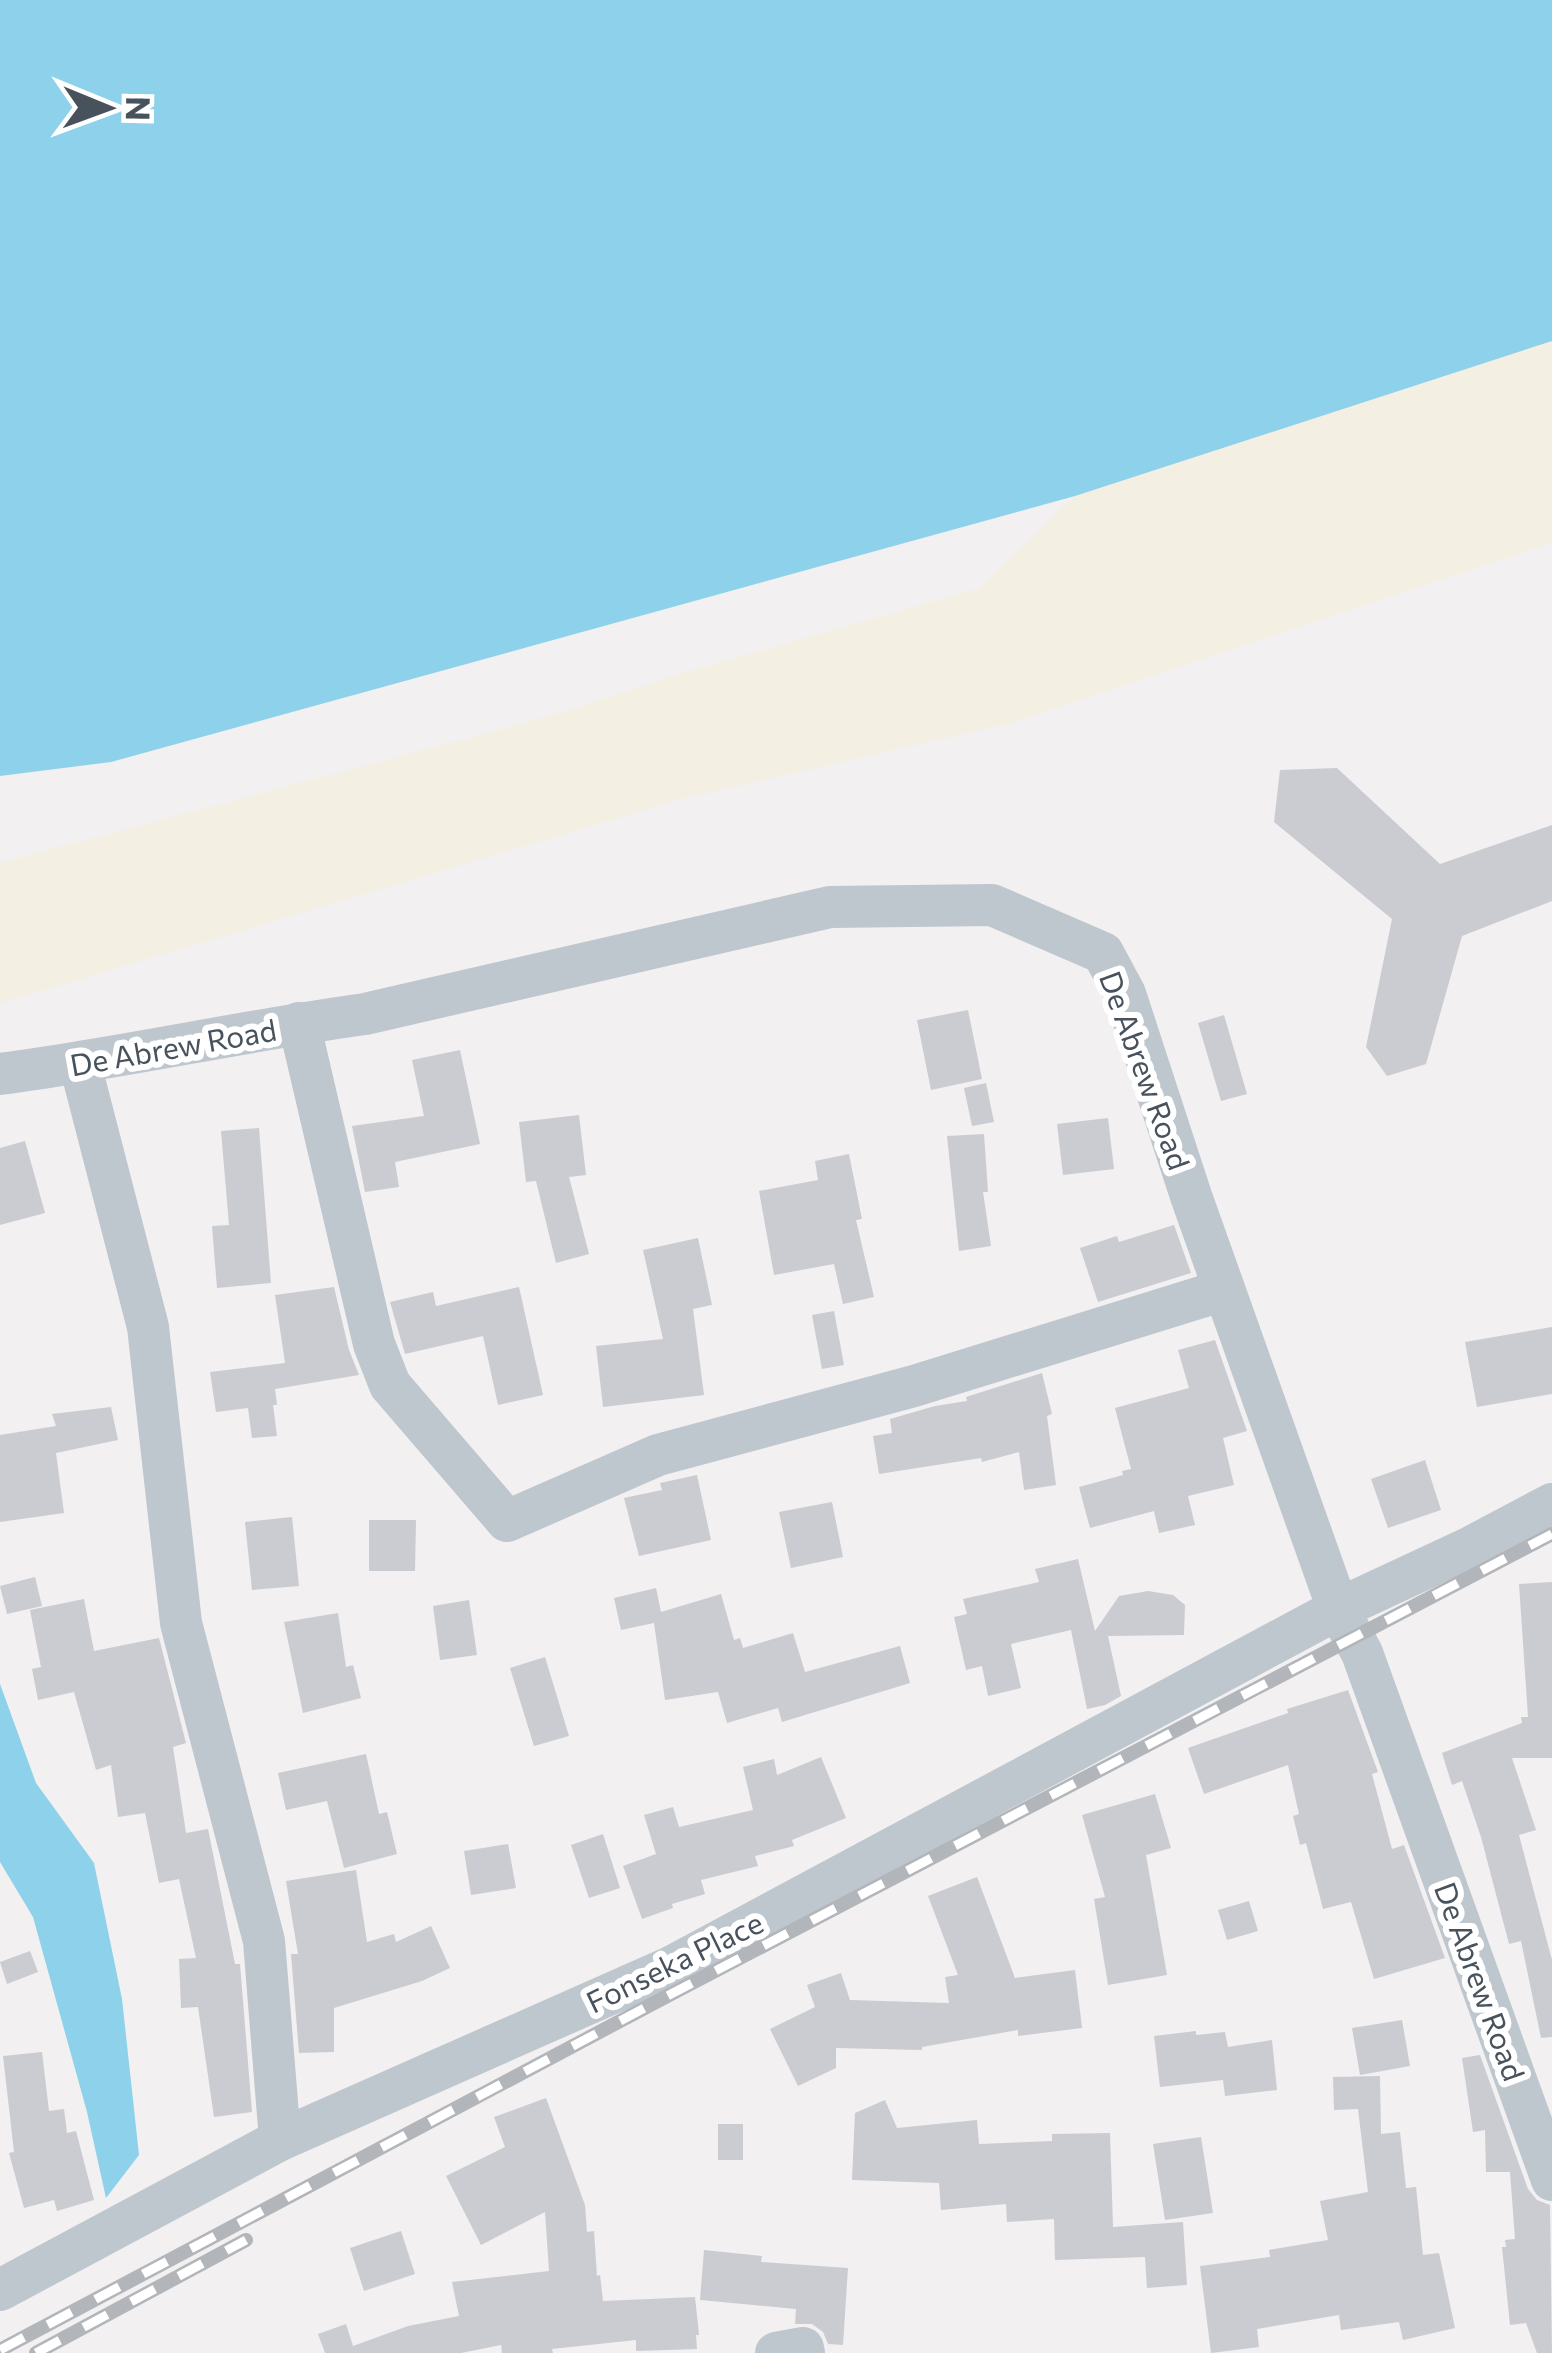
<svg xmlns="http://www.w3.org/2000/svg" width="1552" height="2353" font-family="Commissioner,sans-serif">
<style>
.sand{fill:#f3efe2}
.water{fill:#8ed1ea}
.building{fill:#caccd2}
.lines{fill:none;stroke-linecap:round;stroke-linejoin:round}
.minor{stroke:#bec6ce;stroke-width:42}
.rail-casing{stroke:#b2b5ba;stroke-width:14}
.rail{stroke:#fff;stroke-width:9;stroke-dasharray:27;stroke-linecap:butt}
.labels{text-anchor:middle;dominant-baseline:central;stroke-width:12;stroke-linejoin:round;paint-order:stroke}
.street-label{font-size:30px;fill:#48525d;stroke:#fff}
</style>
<rect width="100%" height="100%" fill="#f2f0f0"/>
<path class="sand" d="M1552 341V543L1011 723 682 799 0 1003V863L540 719 681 674 980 588 1075 496Z"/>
<g class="water">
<path d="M0 0H1552V341L1075 496 111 762 0 776Z"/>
<path d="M0 1684 36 1783 94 1863 122 1999 139 2155 106 2198 87 2112 33 1917 0 1862Z"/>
</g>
<g class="building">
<path d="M1337 768 1440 864 1552 825V901L1462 936 1426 1064 1387 1076 1366 1047 1392 919 1274 822 1280 770Z"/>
<path d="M968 1010 982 1079 931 1090 917 1020Z"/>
<path d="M1224 1015 1247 1094 1221 1101 1198 1023Z"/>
<path d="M460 1050 480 1144 395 1162 399 1187 365 1192 352 1126 424 1116 412 1060Z"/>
<path d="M986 1083 994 1122 972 1126 964 1088Z"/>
<path d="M579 1115 586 1175 569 1177 589 1254 556 1263 536 1181 526 1182 519 1122Z"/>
<path d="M1108 1118 1114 1169 1063 1175 1057 1124Z"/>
<path d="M259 1128 271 1283 217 1288 212 1226 229 1225 221 1131Z"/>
<path d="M984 1134 988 1192H983L991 1246 959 1251 947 1136Z"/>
<path d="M25 1141 45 1213 0 1225V1148Z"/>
<path d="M849 1154 862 1219 856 1220 874 1297 843 1304 834 1264 774 1275 759 1191 818 1180 815 1161Z"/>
<path d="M1174 1225 1191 1273 1098 1302 1080 1248 1117 1236 1119 1242Z"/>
<path d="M698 1238 712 1305 693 1309 704 1395 603 1407 596 1346 663 1339 643 1250Z"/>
<path d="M334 1287 349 1350 359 1375 275 1389 277 1405H273L277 1436 252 1438 248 1408 216 1412 210 1372 285 1363 275 1295Z"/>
<path d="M519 1287 543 1395 498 1405 483 1336 405 1354 390 1302 433 1292 436 1306Z"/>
<path d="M834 1311 844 1365 822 1369 812 1315Z"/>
<path d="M1552 1327V1394L1477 1407 1465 1342Z"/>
<path d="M1215 1340 1247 1431 1223 1438 1234 1485 1188 1496 1195 1525 1159 1533 1154 1511 1090 1528 1079 1487 1123 1475 1122 1471 1131 1469 1115 1408 1189 1388 1178 1350Z"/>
<path d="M1042 1373 1052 1414 1047 1416 1056 1485 1024 1490 1019 1452 982 1462 981 1458 879 1474 873 1436 892 1433 890 1419 935 1406 967 1401 966 1397Z"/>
<path d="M111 1407 118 1440 56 1453 64 1513 0 1522V1435L56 1426 52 1414Z"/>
<path d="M1425 1460 1441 1510 1388 1528 1371 1479Z"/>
<path d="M697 1475 711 1540 639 1556 624 1498 662 1490 660 1483Z"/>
<path d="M832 1502 843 1557 791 1568 779 1512Z"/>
<path d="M292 1517 299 1586 252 1590 245 1522Z"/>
<path d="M369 1520H416L415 1571H369Z"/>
<path d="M1078 1559 1095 1631 1119 1596 1148 1591 1173 1595 1185 1605 1184 1635 1108 1636 1121 1696 1105 1705 1087 1709 1071 1630 1011 1644 1021 1688 988 1696 982 1666 966 1670 954 1617 967 1614 963 1599 1039 1582 1035 1569Z"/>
<path d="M35 1577 42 1606 7 1614 0 1586Z"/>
<path d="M1552 1582V1758H1512L1536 1830 1519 1835 1552 1960V2037L1541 2038 1521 1941 1509 1944 1481 1837 1462 1781 1452 1785 1442 1753 1522 1723 1521 1717H1528L1519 1584Z"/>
<path d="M656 1588 661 1612 721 1594 734 1640 740 1638 743 1648 793 1633 805 1672 900 1646 910 1683 782 1722 778 1708 727 1723 718 1692 665 1700 654 1623 621 1630 614 1598Z"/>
<path d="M84 1599 94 1651 159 1638 186 1743 173 1747 186 1833 208 1829 235 1964H240L252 2112 214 2117 198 2007 181 2008 179 1959 196 1958 179 1879 159 1883 145 1813 118 1817 111 1765 96 1770 74 1692 38 1700 32 1669 41 1667 30 1610Z"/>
<path d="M469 1600 477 1655 440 1660 433 1606Z"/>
<path d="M338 1613 346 1667 353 1665 361 1698 303 1713 284 1622Z"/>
<path d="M545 1657 569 1736 534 1746 510 1668Z"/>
<path d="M1348 1690 1378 1772 1372 1774 1392 1849 1404 1845 1445 1958 1374 1979 1351 1902 1323 1909 1306 1843 1300 1845 1293 1816 1299 1814 1288 1765 1204 1794 1188 1748 1288 1713 1287 1709Z"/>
<path d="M366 1754 379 1814 387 1812 397 1854 344 1868 327 1801 286 1810 278 1773Z"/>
<path d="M821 1757 846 1818 792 1840 794 1846 755 1856 758 1866 701 1880 705 1894 672 1904 673 1908 642 1919 623 1866 656 1854 644 1815 673 1807 679 1827 753 1810 743 1767 774 1759 777 1775Z"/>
<path d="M1155 1794 1171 1848 1146 1855 1167 1975 1108 1985 1094 1899 1105 1897 1082 1815Z"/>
<path d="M603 1834 620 1888 589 1898 571 1845Z"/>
<path d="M508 1844 516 1888 471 1895 464 1851Z"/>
<path d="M356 1870 367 1942 394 1934 396 1942 431 1926 450 1968 422 1981 334 2008V2052L299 2053 291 1954H298L286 1881Z"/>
<path d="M977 1877 1015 1978 1075 1970 1082 2028 1018 2036V2030L922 2047V2050L836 2048V2068L798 2086 770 2029 815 2007 807 1985 841 1973 850 2000 949 2003 945 1977 958 1975 928 1896Z"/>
<path d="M1249 1901 1258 1931 1227 1940 1218 1910Z"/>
<path d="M30 1951 38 1972 7 1984 0 1962Z"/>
<path d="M1402 2020 1410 2066 1360 2075 1352 2028Z"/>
<path d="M1196 2031V2035L1225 2032 1228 2047 1272 2040 1277 2090 1225 2096 1223 2080 1160 2087 1154 2036Z"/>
<path d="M42 2052 49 2111 64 2109 67 2133 76 2131 94 2200 57 2211 54 2200 24 2208 9 2153 14 2152 3 2056Z"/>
<path d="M1480 2055 1528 2189 1537 2200 1550 2205 1552 2353H1537L1526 2323 1510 2325 1502 2247H1506L1505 2240 1515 2239 1510 2172H1486L1485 2130 1473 2132 1462 2058Z"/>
<path d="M1380 2076 1381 2134 1400 2132 1406 2188 1416 2187 1423 2255 1439 2253 1455 2328 1403 2340 1399 2322 1341 2330 1339 2315 1257 2329 1259 2347 1211 2353 1200 2266 1270 2257 1269 2250 1328 2240 1320 2201 1368 2192 1358 2109 1334 2110 1333 2077Z"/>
<path d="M546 2098 585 2205 587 2232 594 2231 597 2276 600 2275 603 2301 695 2297 699 2335H696L697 2349 636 2351V2340L552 2349 553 2353H502L501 2345 461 2353H325L318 2334 346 2324 353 2346 408 2326 459 2316 452 2282 549 2271 545 2212 481 2245 446 2176 505 2147 494 2117Z"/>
<path d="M885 2100 897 2128 977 2120 979 2144 1052 2141V2134L1110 2133 1113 2227 1183 2222 1187 2285 1147 2288 1145 2257 1055 2260 1054 2219 1007 2222 1006 2204 941 2210 939 2183 852 2180 855 2113Z"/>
<rect x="718" y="2124" width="25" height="36"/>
<path d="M1201 2137 1213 2213 1165 2220 1153 2144Z"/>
<path d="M401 2231 415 2274 364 2291 350 2248Z"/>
<path d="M704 2250 762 2256 761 2262 848 2268 843 2345 828 2344 823 2332 812 2324H795L796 2309 700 2300Z"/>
</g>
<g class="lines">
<g class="minor">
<path d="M299 1023 374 1344 390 1385 507 1521 658 1455 914 1386 1224 1290"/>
<path d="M80 1064 148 1327 181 1623 264 1941 280 2140"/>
<path d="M0 1074C122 1058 242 1031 365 1014L830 907 992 905 1103 953 1125 994 1191 1196 1338 1609 1362 1653 1552 2180"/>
<path d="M0 2290 280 2140 671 1967 1338 1609 1469 1548 1552 1504"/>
<path d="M776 2353 803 2348 804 2353"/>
</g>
<defs>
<g id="rail">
<path d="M0 2350 671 1994 1552 1534"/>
<path d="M36 2353 246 2240"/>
</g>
</defs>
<use href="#rail" class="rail-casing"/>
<use href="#rail" class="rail"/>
</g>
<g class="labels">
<g class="street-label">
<text transform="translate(173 1046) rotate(-10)">De Abrew Road</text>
<text transform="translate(1146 1070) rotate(70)">De Abrew Road</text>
<text transform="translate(674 1961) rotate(-26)">Fonseka Place</text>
<text transform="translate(1481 1981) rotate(70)">De Abrew Road</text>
</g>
</g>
<g transform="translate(108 108) rotate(91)" stroke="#ffffff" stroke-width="9" paint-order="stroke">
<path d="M0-9L21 45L0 30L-21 45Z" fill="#48525d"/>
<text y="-18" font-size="33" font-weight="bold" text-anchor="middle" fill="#48525d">N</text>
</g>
</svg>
